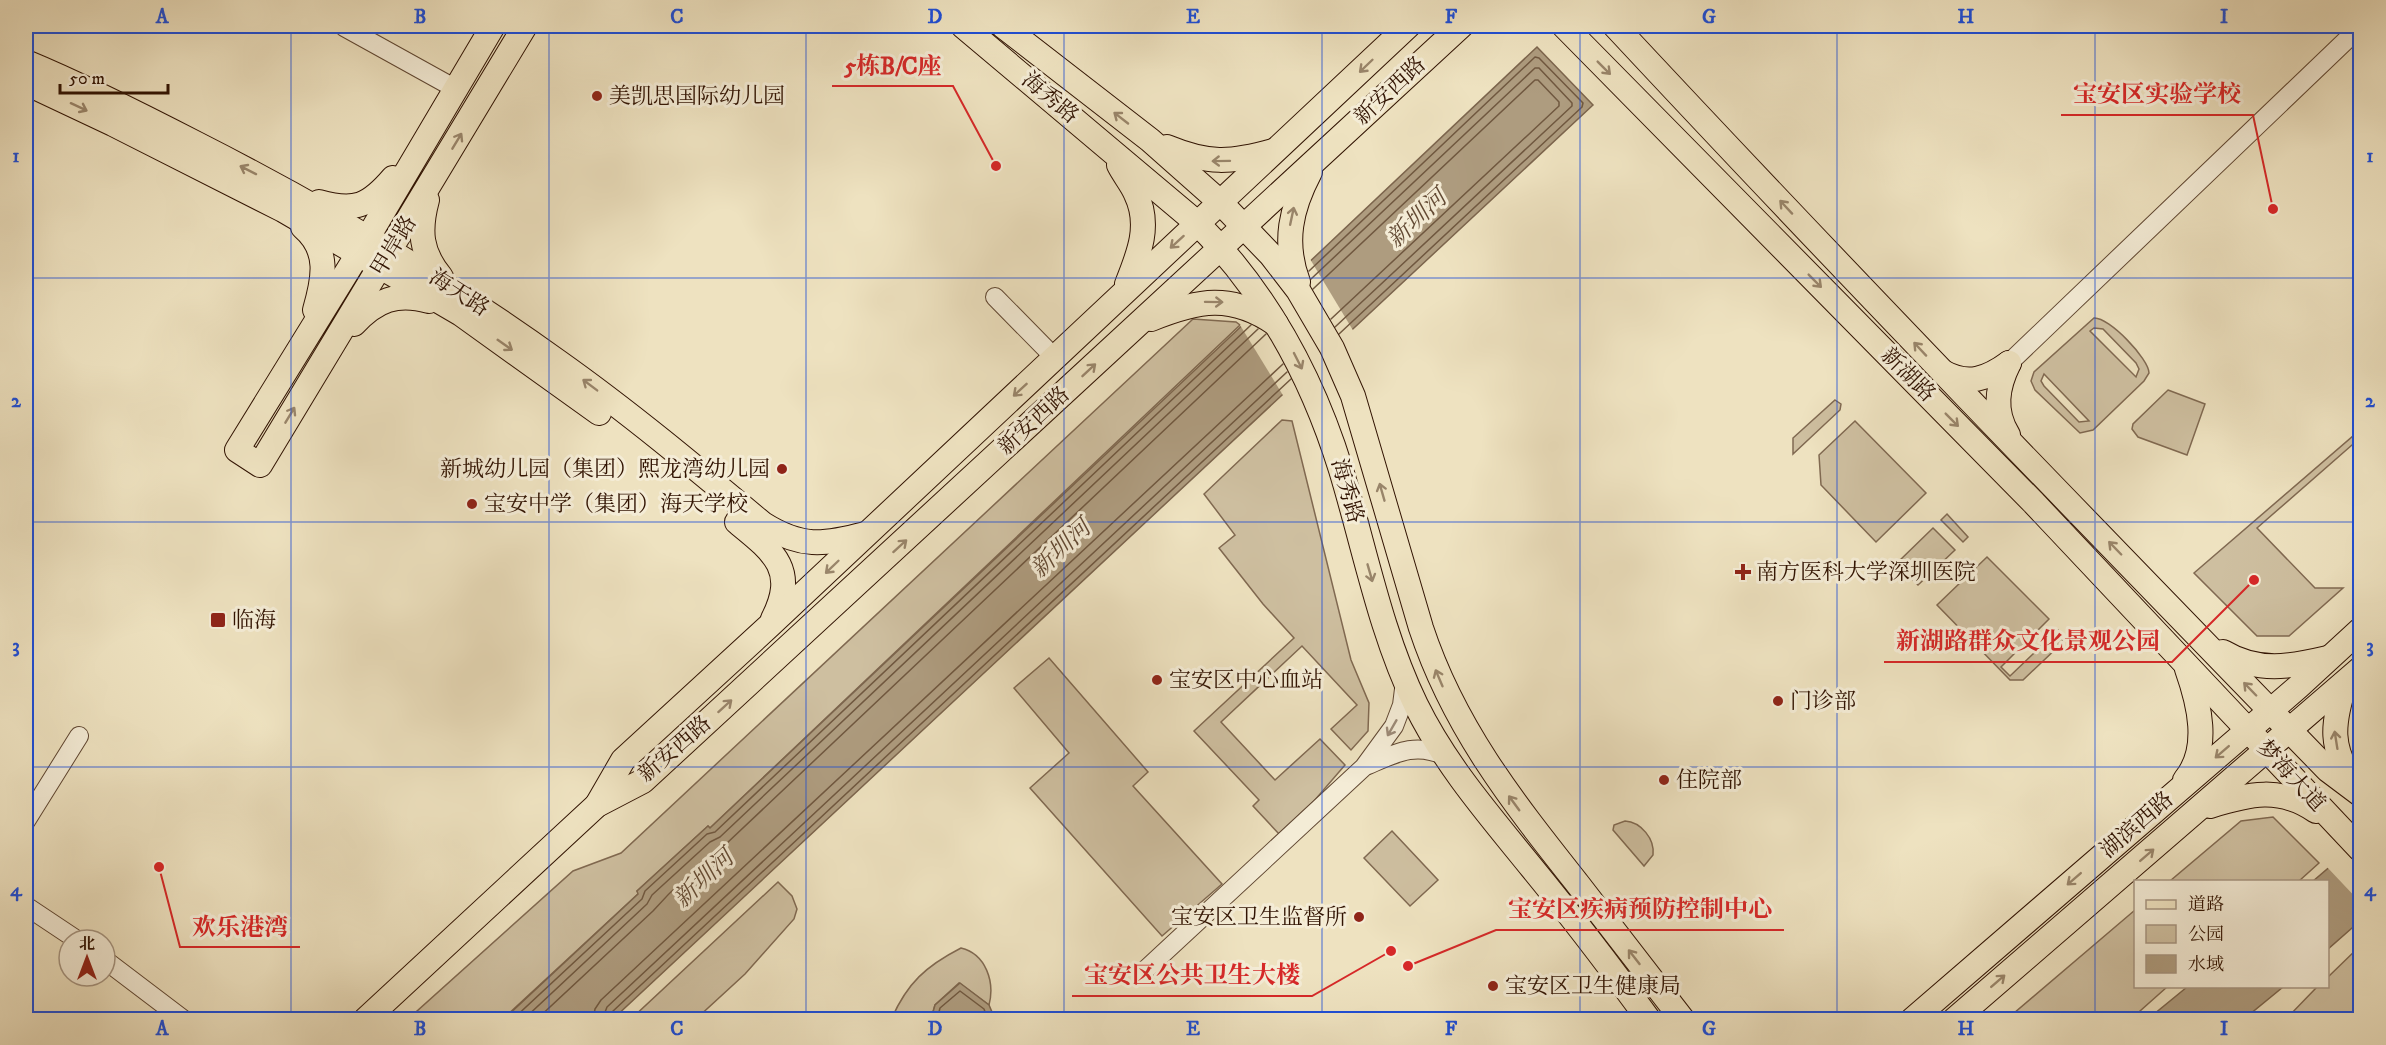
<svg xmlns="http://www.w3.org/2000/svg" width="2386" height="1045" font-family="'IM FELL DW Pica','Noto Serif SC',serif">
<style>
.green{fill:#cebfa0;stroke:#806951;stroke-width:1.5;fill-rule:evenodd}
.water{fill:#ae9c7f;stroke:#7c654d;stroke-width:1.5}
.pier{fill:#eee2c0}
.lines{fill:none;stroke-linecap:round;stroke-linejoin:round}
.shore{stroke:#705840;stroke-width:1.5}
.minor-casing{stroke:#604732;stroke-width:20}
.major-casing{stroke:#311302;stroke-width:26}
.minor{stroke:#f4ecd6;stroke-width:18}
.major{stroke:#eee2c0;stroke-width:24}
.oneway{stroke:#99856a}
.oneway2{stroke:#9c8a77}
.grid{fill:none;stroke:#1d4ed8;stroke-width:1.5;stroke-opacity:0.55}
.poi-dot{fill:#8f2418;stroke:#f4ecd6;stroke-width:2}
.labels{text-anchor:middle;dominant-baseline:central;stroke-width:6;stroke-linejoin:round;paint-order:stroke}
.street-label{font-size:22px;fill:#311302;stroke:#f4ecd6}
.poi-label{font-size:22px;fill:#311302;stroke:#f4ecd6;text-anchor:start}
.water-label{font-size:24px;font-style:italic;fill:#634a34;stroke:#f4ecd6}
.leader{fill:none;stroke:#d62828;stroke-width:2}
.callout-dot{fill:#d62828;stroke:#f4ecd6;stroke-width:2}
.callout-label{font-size:24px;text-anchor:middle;font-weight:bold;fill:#d62828;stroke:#f4ecd6;stroke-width:6;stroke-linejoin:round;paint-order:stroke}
.neatline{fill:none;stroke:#1d4ed8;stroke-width:2}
.grid-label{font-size:20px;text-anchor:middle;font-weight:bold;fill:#1d4ed8}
</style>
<rect width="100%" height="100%" fill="#eee2c0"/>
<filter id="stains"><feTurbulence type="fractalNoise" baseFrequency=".00333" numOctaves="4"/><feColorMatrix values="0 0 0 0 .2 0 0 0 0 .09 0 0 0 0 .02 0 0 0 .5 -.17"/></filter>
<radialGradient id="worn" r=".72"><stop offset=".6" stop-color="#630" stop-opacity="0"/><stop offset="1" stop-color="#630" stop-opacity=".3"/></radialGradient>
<g class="green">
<path d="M2094 318C2109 317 2149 359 2149 373L2144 381 2093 430 2080 433 2035 390 2031 381 2034 372ZM2094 328 2103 329 2136 363 2139 369 2136 377 2090 331ZM2044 374 2089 421 2079 422 2044 386 2041 381Z"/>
<path d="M1193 319 1236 322 1240 325 710 828 708 826 637 891 639 893 503 1019 407 1020 573 871 621 853Z"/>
<path d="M2168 390 2205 404 2187 455 2138 437 2132 429 2133 424Z"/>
<path d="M1835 400 1841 404 1840 410 1793 454V438Z"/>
<path d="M1282 420 1292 421 1351 660 1369 703 1368 731 1351 750 1331 729 1357 705 1302 646 1221 722 1275 780 1320 739 1345 765 1314 801 1279 834 1253 806 1259 800 1194 731 1294 638 1263 604 1219 548 1235 535 1204 494Z"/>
<path d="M1855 421 1926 493 1876 542 1821 485 1819 455Z"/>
<path d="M2360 430V438L2257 528 2315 588H2343L2289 636H2257L2194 573Z"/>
<path d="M1947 514 1968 537 1963 542 1941 520Z"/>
<path d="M1933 528 1955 550 1918 585 1896 564Z"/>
<path d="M1987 557 2049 619 2001 667 2010 676 2058 630 2064 637 2062 643 2023 680H2010L1937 605Z"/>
<path d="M1049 658 1148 772 1133 786 1222 884 1162 936 1030 788 1069 753 1014 688Z"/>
<path d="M2273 817 2319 863 2299 881H2170L2241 821Z"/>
<path d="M1625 821C1641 822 1655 839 1653 855L1644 866 1613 830 1614 825Z"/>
<path d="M1392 831 1438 880 1410 906 1364 858Z"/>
<path d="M778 882 792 896 797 909 794 919 745 974 696 1019H631Z"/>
<path d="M2135 910 2136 986 2167 987 2131 1019H2007Z"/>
<path d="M2360 946V1019H2286L2317 987 2328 986V977Z"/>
<path d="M961 948C986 954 995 982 989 1005L959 983 935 1005 931 1019 891 1020C907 983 926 966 961 948Z"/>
</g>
<g class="water">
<path d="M1537 47 1593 105 613 1019 503 1020 638 894 637 891 708 826 710 828Z"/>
<path d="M2360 841V921L2328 949V882H2312Z"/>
<path d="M960 983 989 1005 995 1019H931L935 1005Z"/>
<path d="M2187 987 2188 986 2283 987 2244 1019H2148Z"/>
</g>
<g class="pier">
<path d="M1310 259 1354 332 1284 397 1240 325Z"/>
<path d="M2360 838V902L2326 866Z"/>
</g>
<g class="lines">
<g class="shore">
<path d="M1309 271 1535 57 1539 58 1583 103 1582 107 1339 334"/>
<path d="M1311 279 1535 68H1539L1572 103V106L1335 327"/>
<path d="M1313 289 1535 80H1538L1559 102V106L1331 319"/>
<path d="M512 1020 642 899 645 891 707 834 715 832 1251 325"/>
<path d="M523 1020 647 904 652 895 710 842 720 837 1258 329"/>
<path d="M536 1020 653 911C675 886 700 864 726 844L1266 334"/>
<path d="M593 1020 595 1009 601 1000 1283 364"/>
<path d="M602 1020 607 1007 1287 372"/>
<path d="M610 1020 612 1012 1291 379"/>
<path d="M937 1020 940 1008 960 991 984 1009 988 1020"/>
</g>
<defs>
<g id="minor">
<path d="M344 27 456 89"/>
<path d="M995 297 1054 357"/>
<path d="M2009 363 2360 27"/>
<path d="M1368 765C1396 753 1416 742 1445 756"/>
<path d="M26 821 79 736"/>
<path d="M26 906 77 940"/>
<path d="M105 960 184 1020"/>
<path d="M1142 973 1364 767 1394 726 1402 705 1405 681"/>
</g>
<g id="major">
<path d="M493 26 358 254 237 450 260 465 525 26"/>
<path d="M963 26 1197 223C1267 293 1312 376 1341 470 1365 549 1380 631 1416 705 1446 766 1490 816 1532 868 1573 918 1611 968 1649 1020"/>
<path d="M1003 26 1150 140 1220 202 1271 255 1298 290 1332 348 1353 396 1421 628C1454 728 1513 802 1577 883 1612 928 1647 974 1683 1020"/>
<path d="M1564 26 2034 503 2360 849"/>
<path d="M1615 26C1849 277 2089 524 2328 770L2360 794"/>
<path d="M26 62C84 86 141 115 197 144 323 208 443 279 557 361 629 412 696 468 763 524 801 548 823 545 865 534"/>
<path d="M26 83 113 124 283 210 461 314 599 413"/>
<path d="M1167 147C1208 164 1230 163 1273 151"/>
<path d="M1119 165C1124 175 1132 184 1136 194 1151 225 1139 254 1127 284"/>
<path d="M427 200C419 230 420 252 441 277"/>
<path d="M319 202C355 212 369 206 393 178"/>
<path d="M303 227C330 250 324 279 315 310"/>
<path d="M1298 282C1283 242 1291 208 1310 172"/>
<path d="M1151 319C1198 300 1231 293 1276 324"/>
<path d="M354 324C376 300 397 292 429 301"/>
<path d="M1943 372C1968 386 1987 379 2009 363"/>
<path d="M2008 435C1993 411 1997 387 2009 363"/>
<path d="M737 522C774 552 798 570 773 619"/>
<path d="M2223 652C2258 673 2290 667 2328 658"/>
<path d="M2345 683C2332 724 2329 748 2355 785"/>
<path d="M2185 780C2211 749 2199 703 2187 669"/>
<path d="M597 805 623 760 769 626 1408 26"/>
<path d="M2210 806C2249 794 2280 786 2316 811"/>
<path d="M365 1020 597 805 643 781 1461 26"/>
<path d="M1912 1020 2298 687 2360 630"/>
<path d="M1954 1020 2360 669"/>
</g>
</defs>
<use href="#minor" class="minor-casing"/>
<use href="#major" class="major-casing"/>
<use href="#minor" class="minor"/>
<use href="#major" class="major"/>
</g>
<defs><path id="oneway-shaft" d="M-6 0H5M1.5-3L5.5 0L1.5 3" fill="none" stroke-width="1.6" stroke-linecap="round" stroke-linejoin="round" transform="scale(1.5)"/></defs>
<g class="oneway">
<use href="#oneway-shaft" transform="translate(1366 66) rotate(136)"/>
<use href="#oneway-shaft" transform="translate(1604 68) rotate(45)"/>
<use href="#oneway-shaft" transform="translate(79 107) rotate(25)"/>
<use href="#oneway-shaft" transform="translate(1121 118) rotate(-142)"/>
<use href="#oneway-shaft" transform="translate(457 141) rotate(-59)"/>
<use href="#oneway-shaft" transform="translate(1221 161) rotate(179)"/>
<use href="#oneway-shaft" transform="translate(248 170) rotate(-153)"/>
<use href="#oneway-shaft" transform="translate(1786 207) rotate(-133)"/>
<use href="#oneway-shaft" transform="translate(1292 216) rotate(-78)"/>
<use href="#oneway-shaft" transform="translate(1177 242) rotate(138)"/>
<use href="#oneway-shaft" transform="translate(1815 281) rotate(45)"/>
<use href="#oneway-shaft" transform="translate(1214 302) rotate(1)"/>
<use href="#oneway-shaft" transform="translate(505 345) rotate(35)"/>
<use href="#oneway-shaft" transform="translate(1920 349) rotate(-133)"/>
<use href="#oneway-shaft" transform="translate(1298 361) rotate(63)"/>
<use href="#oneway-shaft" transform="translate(1089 370) rotate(-43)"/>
<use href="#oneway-shaft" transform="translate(590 385) rotate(-143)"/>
<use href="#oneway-shaft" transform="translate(1020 390) rotate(137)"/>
<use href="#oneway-shaft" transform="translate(290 415) rotate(-59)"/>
<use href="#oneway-shaft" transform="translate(1952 420) rotate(45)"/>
<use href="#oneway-shaft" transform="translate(1382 492) rotate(-106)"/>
<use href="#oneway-shaft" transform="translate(900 546) rotate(-42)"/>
<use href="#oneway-shaft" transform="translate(2115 548) rotate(-134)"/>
<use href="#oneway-shaft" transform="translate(832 567) rotate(136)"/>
<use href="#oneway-shaft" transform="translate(1370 573) rotate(74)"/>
<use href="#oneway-shaft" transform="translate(1439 678) rotate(-113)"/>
<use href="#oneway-shaft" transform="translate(2250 689) rotate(-134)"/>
<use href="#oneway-shaft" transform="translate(725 706) rotate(-42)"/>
<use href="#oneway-shaft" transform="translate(2336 740) rotate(-99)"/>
<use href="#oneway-shaft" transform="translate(2222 752) rotate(139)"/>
<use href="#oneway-shaft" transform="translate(1514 803) rotate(-126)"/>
<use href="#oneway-shaft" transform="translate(2147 855) rotate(-41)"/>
<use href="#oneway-shaft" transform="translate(2074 879) rotate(139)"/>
<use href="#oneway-shaft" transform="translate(1634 957) rotate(-128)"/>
<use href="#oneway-shaft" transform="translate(1998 981) rotate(-41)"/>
</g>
<use class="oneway2" href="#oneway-shaft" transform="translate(1392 728) rotate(120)"/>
<path class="grid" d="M291 26V1020M549 26V1020M806 26V1020M1064 26V1020M1322 26V1020M1580 26V1020M1837 26V1020M2095 26V1020M26 278H2360M26 522H2360M26 767H2360"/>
<g class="poi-dot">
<circle cx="597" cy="96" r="6"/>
<circle cx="782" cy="469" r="6"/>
<circle cx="472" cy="504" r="6"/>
<path d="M1740 563h6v6h6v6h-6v6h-6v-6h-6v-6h6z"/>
<rect x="210" y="612" width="16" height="16" rx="3"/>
<circle cx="1157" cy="680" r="6"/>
<circle cx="1778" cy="701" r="6"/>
<circle cx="1664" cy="780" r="6"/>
<circle cx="1359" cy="917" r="6"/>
<circle cx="1493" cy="986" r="6"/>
</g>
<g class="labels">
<g class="street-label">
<text transform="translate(1390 91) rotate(-43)">新安西路</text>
<text transform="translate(1050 98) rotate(40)">海秀路</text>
<text transform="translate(394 246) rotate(-59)">甲岸路</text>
<text transform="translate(459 293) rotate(33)">海天路</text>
<text transform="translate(1908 375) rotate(45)">新湖路</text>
<text transform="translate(1034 421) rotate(-43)">新安西路</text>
<text transform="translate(1347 491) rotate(74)">海秀路</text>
<text transform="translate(675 749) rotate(-41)">新安西路</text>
<text transform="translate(2291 776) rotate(47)">梦海大道</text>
<text transform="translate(2137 825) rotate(-41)">湖滨西路</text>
</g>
<g class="poi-label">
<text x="609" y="96">美凯思国际幼儿园</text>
<text x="770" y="469" text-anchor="end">新城幼儿园（集团）熙龙湾幼儿园</text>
<text x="484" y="504">宝安中学（集团）海天学校</text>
<text x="1756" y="572">南方医科大学深圳医院</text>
<text x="232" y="620">临海</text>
<text x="1169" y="680">宝安区中心血站</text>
<text x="1790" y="701">门诊部</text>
<text x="1676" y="780">住院部</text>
<text x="1347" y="917" text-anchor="end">宝安区卫生监督所</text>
<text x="1505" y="986">宝安区卫生健康局</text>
</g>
<g class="water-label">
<text transform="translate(1417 219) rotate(-43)">新圳河</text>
<text transform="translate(1061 549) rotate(-43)">新圳河</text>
<text transform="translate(704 879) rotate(-43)">新圳河</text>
</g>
</g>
<path class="leader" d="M996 166L953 86H832M2273 209L2253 115H2061M2254 580L2172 662H1884M1408 966L1496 930H1784M159 867L180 947H300M1391 951L1312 996H1072"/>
<g class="callout-dot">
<circle cx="996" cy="166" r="6"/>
<circle cx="2273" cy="209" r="6"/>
<circle cx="2254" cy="580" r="6"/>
<circle cx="1408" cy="966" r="6"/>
<circle cx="159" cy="867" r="6"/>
<circle cx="1391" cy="951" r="6"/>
</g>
<g class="callout-label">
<text x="893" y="74">5栋B/C座</text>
<text x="2157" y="102">宝安区实验学校</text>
<text x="2028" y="649">新湖路群众文化景观公园</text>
<text x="1640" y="917">宝安区疾病预防控制中心</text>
<text x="240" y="935">欢乐港湾</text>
<text x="1192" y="983">宝安区公共卫生大楼</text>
</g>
<rect width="2386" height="1045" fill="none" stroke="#eee2c0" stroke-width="66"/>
<rect x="2134" y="880" width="195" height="108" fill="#f4ecd6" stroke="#a69581" stroke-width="1.5"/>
<rect x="2146" y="900" width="30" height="9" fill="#eee2c0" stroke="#a69581" stroke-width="1.5"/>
<text x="2188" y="910" font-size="18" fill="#311302">道路</text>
<rect x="2146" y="925" width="30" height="18" fill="#cebfa0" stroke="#a69581" stroke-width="1.5"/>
<text x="2188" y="940" font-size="18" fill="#311302">公园</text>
<rect x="2146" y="955" width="30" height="18" fill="#ae9c7f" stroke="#a69581" stroke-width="1.5"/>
<text x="2188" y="970" font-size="18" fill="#311302">水域</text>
<g transform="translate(87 958)"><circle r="28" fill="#f4ecd6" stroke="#a69581" stroke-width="1.5"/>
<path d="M0-4.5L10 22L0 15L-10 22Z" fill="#8f2418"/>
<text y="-9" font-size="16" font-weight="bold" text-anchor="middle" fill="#311302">北</text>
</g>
<path d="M60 84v9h108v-9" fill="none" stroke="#311302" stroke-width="3"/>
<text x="69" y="84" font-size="18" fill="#311302" stroke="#f4ecd6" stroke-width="4.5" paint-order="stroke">50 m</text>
<rect x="33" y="33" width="2320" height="979" class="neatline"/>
<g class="grid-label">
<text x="162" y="23">A</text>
<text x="420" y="23">B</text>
<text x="677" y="23">C</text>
<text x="935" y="23">D</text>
<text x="1193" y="23">E</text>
<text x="1451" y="23">F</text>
<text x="1709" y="23">G</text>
<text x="1966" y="23">H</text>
<text x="2224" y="23">I</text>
<text x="16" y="162">1</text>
<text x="2370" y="162">1</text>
<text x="16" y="407">2</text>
<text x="2370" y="407">2</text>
<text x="16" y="652">3</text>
<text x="2370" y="652">3</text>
<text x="16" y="896">4</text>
<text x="2370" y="896">4</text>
<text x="162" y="1035">A</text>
<text x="420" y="1035">B</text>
<text x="677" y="1035">C</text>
<text x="935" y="1035">D</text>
<text x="1193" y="1035">E</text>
<text x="1451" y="1035">F</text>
<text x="1709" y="1035">G</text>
<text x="1966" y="1035">H</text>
<text x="2224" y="1035">I</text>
</g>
<rect width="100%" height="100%" filter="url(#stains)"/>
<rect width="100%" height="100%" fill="url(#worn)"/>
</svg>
